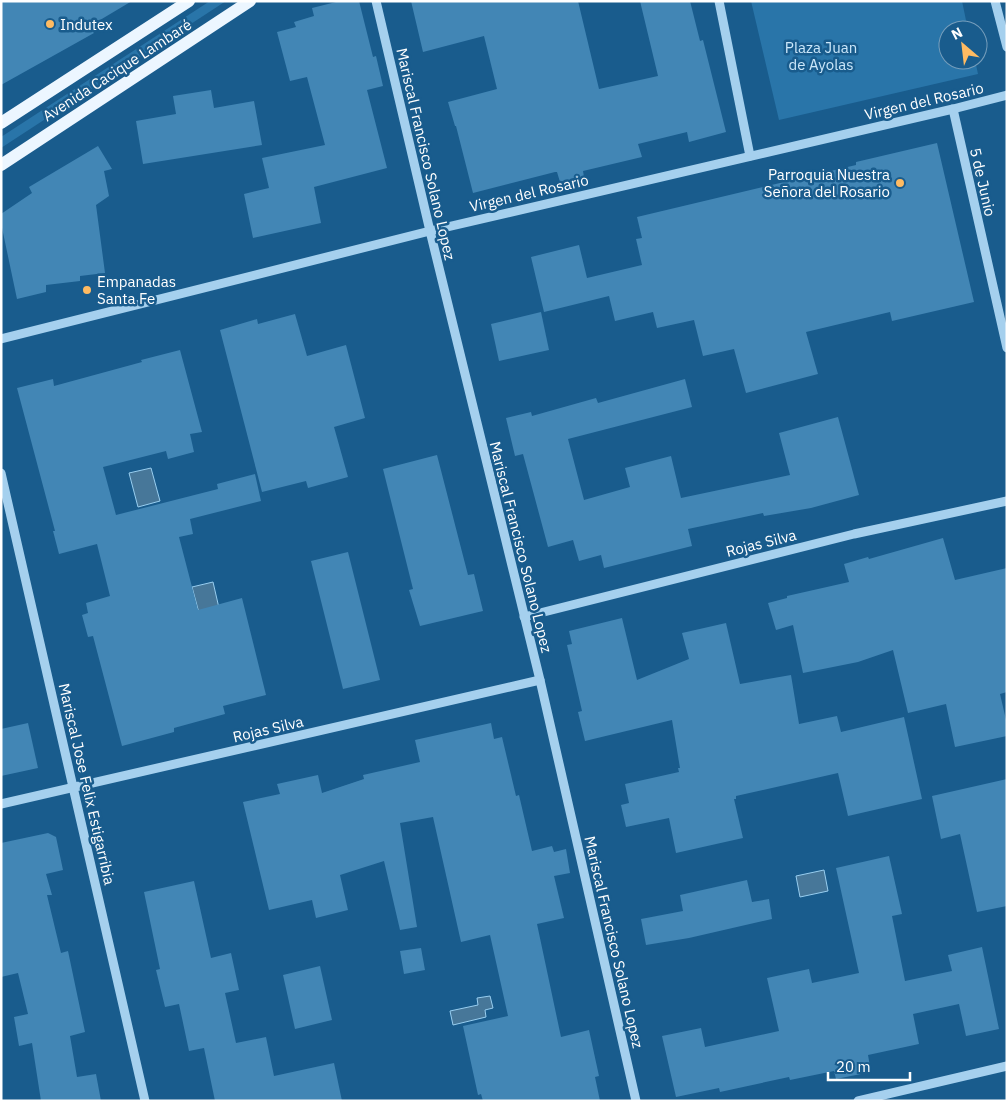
<svg xmlns="http://www.w3.org/2000/svg" width="1008" height="1102" font-family="'IBM Plex Sans',sans-serif">
<style>
.green{fill:#2975a9}
.water{fill:#477799;stroke:#98cef0}
.building{fill:#4286b5}
.lines{fill:none;stroke-linecap:round;stroke-linejoin:round}
.minor{stroke:#a5d0ee;stroke-width:9}
.major{stroke:#ecf6ff;stroke-width:12}
.poi-dot{fill:#ffbb62;stroke:#195c8d;stroke-width:2}
.labels{text-anchor:middle;dominant-baseline:central;stroke-width:5;stroke-linejoin:round;paint-order:stroke}
.poi-label{font-size:15px;fill:#fff;stroke:#195c8d;text-anchor:start}
.park-label{font-size:15px;fill:#cbe7fa;stroke:#195c8d}
.street-label{font-size:15px;fill:#fff;stroke:#195c8d}
</style>
<rect width="100%" height="100%" fill="#195c8d"/>
<g class="green">
<path d="M210 1H226L1 148V137Z"/>
<path d="M751 1H962L968 30H948V60H975L978 74 779 120Z"/>
</g>
<g class="water">
<path d="M151 468 160 501 138 507 129 473Z"/>
<path d="M213 582 219 608 199 613 192 587Z"/>
<path d="M824 870 828 891 800 897 796 876Z"/>
<path d="M490 996 493 1008 485 1010 486 1017 453 1025 450 1011 478 1005 477 998Z"/>
</g>
<g class="building">
<path d="M1 1H132L90 26 94 33 1 85Z"/>
<path d="M340 1H359L373 57 376 56 383 86 367 90 387 168 314 187 321 223 253 238 244 194 269 188 262 158 325 145 307 77 290 81 277 32 296 27 294 22 314 16 312 8Z"/>
<path d="M411 1H578L599 89 658 76 640 1H690L700 41 703 40 726 132 689 142 687 132 638 144 642 157 583 171 584 177 560 182 557 172H555L473 193 456 126H455L448 102 497 89 484 36 423 52Z"/>
<path d="M211 90 214 108 254 101 262 145 143 164 136 121 176 114 173 96Z"/>
<path d="M937 143 974 302 892 321 890 312 806 332 818 374 746 393 734 349 703 356 694 320 657 328 653 312 615 321 609 296 544 312 531 257 579 245 587 278 642 265 636 239 642 238 637 217 856 165V162Z"/>
<path d="M98 146 112 169 104 171 109 196 96 205 105 273 80 276V281L46 285V292L17 299 1 223V214L32 193 29 187Z"/>
<path d="M541 312 549 350 499 361 491 324Z"/>
<path d="M295 314 307 356 346 345 365 418 334 427 348 477 308 488 306 481 262 492 220 330 257 319 258 324Z"/>
<path d="M180 350 202 432 190 434 194 452 168 459 166 451 103 467 116 515 218 489 217 484 255 474 261 501 190 519 193 534 179 537 198 610 242 598 266 695 223 706 225 714 174 728V732L122 746 93 636 88 637 82 615 88 613 86 603 110 596 97 544 59 554 53 531H55L17 388 53 379 54 386 142 362 141 360Z"/>
<path d="M685 379 692 407 568 439 584 500 630 487 625 468 671 456 681 498 790 475 779 433 838 417 859 495 811 508 764 516 763 513 688 529 692 546 604 568 601 555 579 561 573 540 548 547 523 454 515 456 506 418 531 412 532 416 596 398 598 403Z"/>
<path d="M437 455 468 575 474 574 483 611 420 626 409 590 413 589 383 469Z"/>
<path d="M943 538 955 580 1007 568V692L1000 694 1007 724V736L955 747 946 704 908 713 893 650 858 662 803 673 793 625 776 630 768 603 787 598V596L849 582 844 564 868 557 869 559Z"/>
<path d="M348 552 380 680 343 689 311 561Z"/>
<path d="M622 618 637 680 689 659 682 633 726 623 740 684 791 675 799 724 837 716 841 732 904 717 922 799 848 816 838 773 736 796V799H734L743 838 676 853 669 818 626 827 621 805 629 803 625 784 679 772 678 768H680L672 720 585 741 578 712 582 711 567 645 572 644 569 631Z"/>
<path d="M28 723 38 768 1 776V729Z"/>
<path d="M491 723 494 739 502 737 516 796 519 795 532 851 552 846 554 852 566 849 570 873 554 876 564 918 537 924 561 1037 589 1030 599 1076 595 1077 600 1101H483L481 1094 478 1095 463 1026 508 1016 490 935 461 942 433 817 400 823 417 927 400 930 384 861 340 875 348 910 316 918 312 900 269 910 243 802 280 794 277 784 318 775 322 793 364 779 363 775 420 762 415 740Z"/>
<path d="M1007 779V906L977 912 960 834 941 839 932 796Z"/>
<path d="M48 833 56 837 63 870 46 874 52 895H47L61 953 68 951 85 1032 70 1036 77 1077 96 1074 101 1101H41L32 1043 19 1046 14 1017 28 1014 18 973 1 977V843Z"/>
<path d="M889 856 902 914 892 916 905 981 952 971 948 955 982 947 999 1029 966 1036 959 1004 913 1014 919 1044 868 1055 871 1072 836 1079 834 1071 790 1080 789 1077 720 1092 719 1088 676 1097 662 1036 701 1028 705 1047 779 1031 767 978 809 969 812 983 859 973 836 868Z"/>
<path d="M747 880 752 902 769 899 772 919 689 938 646 945 641 919 683 911 680 895Z"/>
<path d="M194 881 211 958 231 953 239 990 225 993 236 1043 266 1037 274 1076 334 1063 342 1101H215L204 1048 189 1051 179 1004 165 1007 156 970 160 969 144 892Z"/>
<path d="M421 948 425 970 404 974 400 951Z"/>
<path d="M320 966 332 1020 295 1029 283 975Z"/>
</g>
<g class="lines">
<g class="minor">
<path d="M376 1 430 231 540 680 636 1101"/>
<path d="M719 1 750 156"/>
<path d="M995 1 1007 47"/>
<path d="M953 109 1007 348"/>
<path d="M1 339 430 231 953 109 1007 95"/>
<path d="M1 473 145 1101"/>
<path d="M524 617 854 534 1007 501"/>
<path d="M1 804 540 680"/>
<path d="M858 1101 1007 1066"/>
</g>
<g class="major">
<path d="M1 123 189 1"/>
<path d="M1 165 250 1"/>
</g>
</g>
<g class="poi-dot">
<circle cx="50" cy="24" r="5"/>
<circle cx="900" cy="183" r="5"/>
<circle cx="87" cy="290" r="5"/>
</g>
<g class="labels">
<g class="poi-label">
<text x="60" y="24">Indutex</text>
<text x="890" y="174" text-anchor="end">Parroquia Nuestra<tspan x="890" dy="17">Señora del Rosario</tspan></text>
<text x="97" y="281">Empanadas<tspan x="97" dy="17">Santa Fe</tspan></text>
</g>
<g class="park-label">
<text x="821" y="47">Plaza Juan<tspan x="821" dy="17">de Ayolas</tspan></text>
</g>
<g class="street-label">
<text transform="translate(117 70) rotate(-33)">Avenida Cacique Lambaré</text>
<text transform="translate(924 101) rotate(-13)">Virgen del Rosario</text>
<text transform="translate(426 154) rotate(77)">Mariscal Francisco Solano Lopez</text>
<text transform="translate(983 182) rotate(77)">5 de Junio</text>
<text transform="translate(529 193) rotate(-13)">Virgen del Rosario</text>
<text transform="translate(761 543) rotate(-14)">Rojas Silva</text>
<text transform="translate(521 547) rotate(76)">Mariscal Francisco Solano Lopez</text>
<text transform="translate(268 729) rotate(-13)">Rojas Silva</text>
<text transform="translate(87 784) rotate(77)">Mariscal Jose Felix Estigarribia</text>
<text transform="translate(614 942) rotate(77)">Mariscal Francisco Solano Lopez</text>
</g>
</g>
<rect width="1008" height="1102" fill="none" stroke="#ffffff" stroke-width="5"/>
<g transform="translate(963 45) rotate(332)"><circle r="24" fill="#195c8d" stroke="#759dbb"/>
<path d="M0-4L9 19L0 12L-9 19Z" fill="#ffbb62"/>
<text y="-8" font-size="14" font-weight="bold" text-anchor="middle" fill="#ffffff">N</text>
</g>
<path d="M828 1072v8h82v-8" fill="none" stroke="#ffffff" stroke-width="2.5"/>
<text x="836" y="1072" font-size="15" fill="#ffffff" stroke="#195c8d" stroke-width="4" paint-order="stroke">20 m</text>
</svg>
